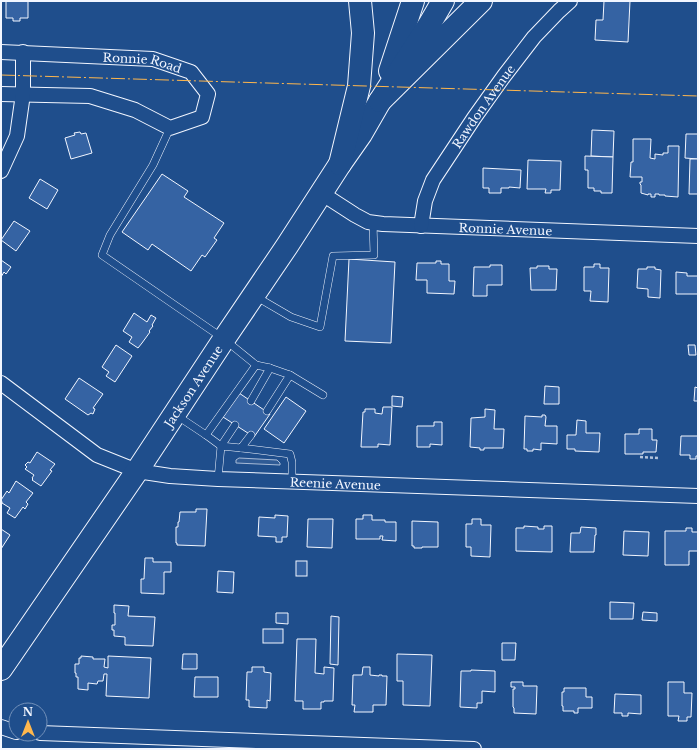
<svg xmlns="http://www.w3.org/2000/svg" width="699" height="750" font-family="'Libre Baskerville',serif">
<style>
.built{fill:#305b95;stroke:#a8bbd7}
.building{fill:#3563a3;stroke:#f2f6ff}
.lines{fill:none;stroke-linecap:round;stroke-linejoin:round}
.service-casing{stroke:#f2f6ff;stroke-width:8}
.minor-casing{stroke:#f2f6ff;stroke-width:16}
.primary-casing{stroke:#f2f6ff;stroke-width:24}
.motorway-casing{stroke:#f2f6ff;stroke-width:24}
.path{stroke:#b3c4dc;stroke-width:2.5;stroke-dasharray:3 2;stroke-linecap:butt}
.service{stroke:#1f4e8c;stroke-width:7}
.minor{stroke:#1f4e8c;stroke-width:14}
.primary{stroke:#1f4e8c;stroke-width:22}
.motorway{stroke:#1f4e8c;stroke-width:22}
.power{stroke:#ffb74d;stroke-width:1;stroke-dasharray:14 3 2 3;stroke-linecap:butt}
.labels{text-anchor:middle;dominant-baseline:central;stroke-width:3;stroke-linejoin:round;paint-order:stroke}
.street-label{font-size:12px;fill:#f2f6ff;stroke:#1f4e8c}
</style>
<rect width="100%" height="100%" fill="#1f4e8c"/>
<path class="built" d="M239 458 277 460 280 463V465L236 463V460Z"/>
<g class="building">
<path d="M6 1H28V18H20V21H13V18H6Z"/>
<path d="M604 1H630L628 42 595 40 596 20H603Z"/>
<path d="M592 130 614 131 613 157 591 156Z"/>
<path d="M80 132 81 134 86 133 92 153 71 159 65 138 75 135 74 133Z"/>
<path d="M686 134H698V159L685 158Z"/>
<path d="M633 139H651L650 158 655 159V154L663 155V153H668V146H679L678 197 665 196V195H659V194H655V197H651V194H648V195L641 193V185L640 184V182H642V177H630L631 162H633Z"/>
<path d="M585 156 613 157 612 193H601V191H594V188H588V170H585Z"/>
<path d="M690 159H698V194H689Z"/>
<path d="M528 160 561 161 560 190H551V193H545L546 189H527Z"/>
<path d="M483 168 521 170 520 188 509 187V188H501V193H489V188H483Z"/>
<path d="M162 174 188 191 184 197 224 223 214 238 217 240 205 257 202 255 191 271 152 244 148 250 122 232Z"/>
<path d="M40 179 58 190 47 209 29 198Z"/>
<path d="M14 221 30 231 16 251 1 240Z"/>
<path d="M349 259 395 262 391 343 345 341Z"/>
<path d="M1 260 11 267 6 274 4 272 1 277Z"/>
<path d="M436 261H441V264H449V281H455L454 294 427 293V280H416L417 263H436Z"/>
<path d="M594 264H600V268H609L608 302 590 301 591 291H584V267H594Z"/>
<path d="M490 265H502V285H487V296H473L474 267H490Z"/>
<path d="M537 266H549V269H557L556 290H531L530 268H537Z"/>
<path d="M647 267H655V269L661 270 660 298 648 297V289L637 288 638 269H647Z"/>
<path d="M676 272 687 273V276H698V294H676Z"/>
<path d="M134 313 147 322 151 315 156 318 152 325 153 326 149 331 150 332 142 343 138 348 129 342 132 337 123 331Z"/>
<path d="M116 345 132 356 115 382 106 376 109 372 102 367Z"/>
<path d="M688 345H695L696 355H689Z"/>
<path d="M79 378 103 394 93 408 95 409 93 414 91 413 88 415 65 399Z"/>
<path d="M545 386 559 387V404H544Z"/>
<path d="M695 387 698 388V401H694Z"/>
<path d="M239 393 270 414 254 437 223 417Z"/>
<path d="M392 396 403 397 402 407 392 406Z"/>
<path d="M286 397 306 411 284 443 264 429Z"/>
<path d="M383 407H392L390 445 378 444V447H361L363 412H365V409H375V413L382 414Z"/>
<path d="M485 409 495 410 494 429H504L503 448H484V450H480V448L470 447 471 418 485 417Z"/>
<path d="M542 415H545L546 417 545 426H557V444L541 443V450L533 449V451H527V449H524L525 416 542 417Z"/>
<path d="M577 420 586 421V433H600L599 452 575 451V449H567V435H576Z"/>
<path d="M434 422H442V445L430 444V447H417V426H434Z"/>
<path d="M639 429H652V440H657L656 452H643V454H625V434H639Z"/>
<path d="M681 436H698V456H696V459H690V455H680Z"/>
<path d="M37 452 55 464 50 470 52 471 41 486 32 480 33 479 32 478 34 475 25 469 27 467 25 465 28 462 30 463Z"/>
<path d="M16 481 33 493 26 502 28 504 25 509 23 507 15 518 7 513 10 508 2 503V502L1 500 7 491 9 493Z"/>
<path d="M196 509H207L205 546 177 545V543H176V527H178V522H179L180 512H196Z"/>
<path d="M275 515 288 516 287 537H282V542H276V537L258 536 259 517 275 518Z"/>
<path d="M363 515H372V520H385V522H396V541L382 540 383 536H380V539H356V519H363Z"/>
<path d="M308 519H333L332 548 307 547Z"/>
<path d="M472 519H481V525H491L490 557 471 556V547H466V524H472Z"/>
<path d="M412 521 438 522V547H422V548H414V546H412Z"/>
<path d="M524 526 538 527V529H544V526H552V552L516 551V528H524Z"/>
<path d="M581 527 596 528V535H595L594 552H570L571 533H580Z"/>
<path d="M686 528H692V532H698V551H689V565H665V531H686Z"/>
<path d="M1 529 10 535 1 549Z"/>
<path d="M624 531 649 532 648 556 623 555Z"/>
<path d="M145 558H153V562H171V572H164V594L141 593V579H144Z"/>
<rect x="296" y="561" width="11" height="15"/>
<path d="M218 571 234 572 233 593 217 592Z"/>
<path d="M610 602 634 603 633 619H610Z"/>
<path d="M114 605 129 606 128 616 155 617 153 646 125 645V637L114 636V630H112V625H115V613H114Z"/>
<path d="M643 612 657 613V621L642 620Z"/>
<path d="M276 613H288V624L276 623Z"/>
<path d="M331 616 339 617 338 665 330 664Z"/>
<rect x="263" y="629" width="20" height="14"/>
<path d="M297 639H316L315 673 324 674V667L334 668 333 701H324V702H321V709H303V701H295Z"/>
<path d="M502 643H516L515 660H502Z"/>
<path d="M183 654H197V669H182Z"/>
<path d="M397 654 432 655 430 706 403 705V681H397Z"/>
<path d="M81 656 93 657V659H105L104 667 108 668V656L151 658 149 698 106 696 107 674H104L103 681H98L97 684 88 683V690L78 689V677H76V673H75V664H79V658H81Z"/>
<path d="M252 667H264V672L271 673 270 701 267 700V708L249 707V700H246L247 672H252Z"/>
<path d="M363 667H370V675L379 676V675H382V676H387L386 705H373V712H354L355 705H352L353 675H362Z"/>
<path d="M471 670 495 671V692L482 691V703H477V708L460 707 461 671H471Z"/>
<path d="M195 677H218V697H194Z"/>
<path d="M511 682H523V686H537L536 714 514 713V708L513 707V689H515V687H511Z"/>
<path d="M668 682H684V693H692L691 717H687V721H678L679 716H668Z"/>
<path d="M564 688H586V697H592V708H578V713H574V711H563V706H562V692H564Z"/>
<path d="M615 694 641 695V714L628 713V716H622V713H614Z"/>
</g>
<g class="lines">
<defs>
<g id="service">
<path d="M170 128 153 165 110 235 102 255 224 339 256 365 270 368 290 375 267 411"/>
<path d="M255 296 291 317 320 327 333 256 374 255 373 223"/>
<path d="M290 375 323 395"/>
<path d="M251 401 270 368"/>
<path d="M176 415 206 435 221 446 235 425"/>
<path d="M206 435 256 365"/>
<path d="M241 448 290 454 292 462V482"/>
<path d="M218 479 221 446 241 448 251 435"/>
</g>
<g id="minor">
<path id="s1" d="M1 52 153 59 191 72 208 94 202 117 170 128 135 110 90 96 1 94"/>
<path d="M1 171 17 136 23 94V52"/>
<path id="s2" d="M321 193 355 215 368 222 383 224 698 236"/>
<path id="s3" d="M421 226 425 201 433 180 474 118 504 76 534 37 559 11 570 1"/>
<path id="s4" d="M1 383 97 455 137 471 170 476 218 479 698 496"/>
<path d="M1 727 16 732"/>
<path d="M40 733 474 749"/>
</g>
<g id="primary">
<path d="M390 71 413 1"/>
<path id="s5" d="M1 669 137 471 224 339 287 246 340 164 361 134 380 101 429 25 443 1"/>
</g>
<g id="motorway">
<path d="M380 101 481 1"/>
<path d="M340 164 359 86 363 33 360 1"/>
</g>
</defs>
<use href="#service" class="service-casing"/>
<use href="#minor" class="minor-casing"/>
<use href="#primary" class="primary-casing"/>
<use href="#motorway" class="motorway-casing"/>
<path class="path" d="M640 457 659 458"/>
<use href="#service" class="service"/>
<use href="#minor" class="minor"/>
<use href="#primary" class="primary"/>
<use href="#motorway" class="motorway"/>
<path class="power" d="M1 75 698 96"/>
</g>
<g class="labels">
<g class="street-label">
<text stroke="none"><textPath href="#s1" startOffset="142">Ronnie Road</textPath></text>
<text stroke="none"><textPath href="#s3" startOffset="137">Rawdon Avenue</textPath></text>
<text stroke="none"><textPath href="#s2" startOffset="193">Ronnie Avenue</textPath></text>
<text stroke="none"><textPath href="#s5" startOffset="342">Jackson Avenue</textPath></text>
<text stroke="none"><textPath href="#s4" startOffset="362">Reenie Avenue</textPath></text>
</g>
</g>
<rect width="699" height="750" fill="none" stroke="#f2f6ff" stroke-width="4"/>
<g transform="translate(28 722)"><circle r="19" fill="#1f4e8c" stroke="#7391ba"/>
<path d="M0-3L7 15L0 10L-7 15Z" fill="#ffb74d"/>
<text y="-6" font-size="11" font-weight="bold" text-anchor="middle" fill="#f2f6ff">N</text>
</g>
</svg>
